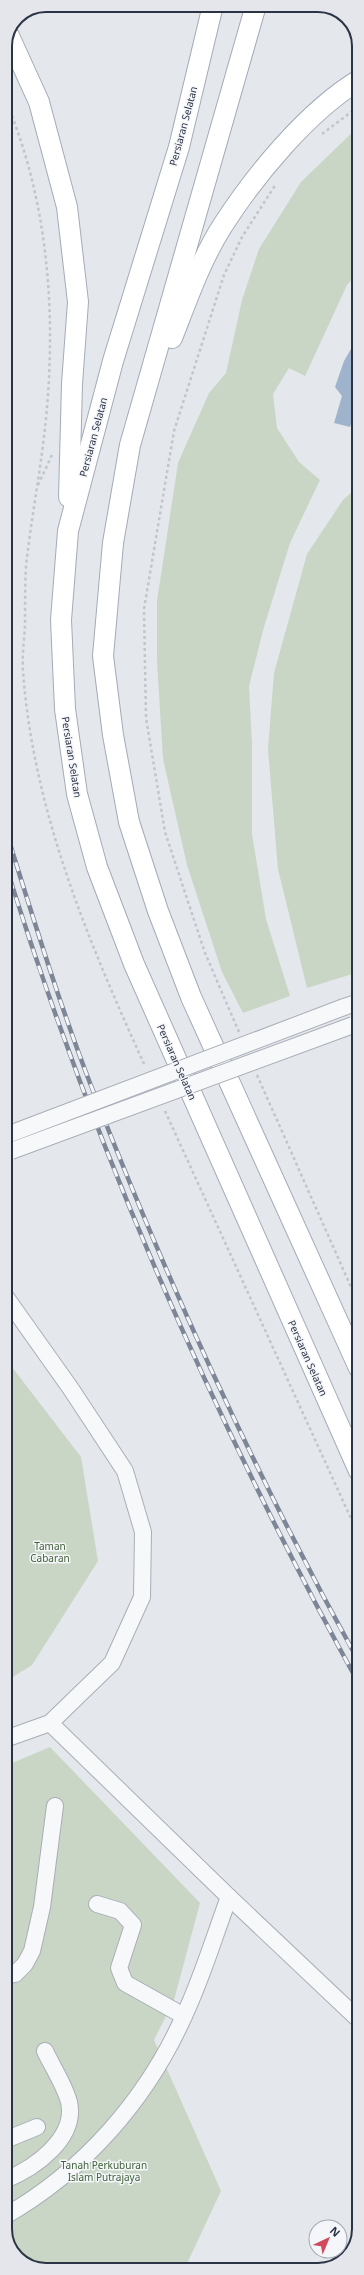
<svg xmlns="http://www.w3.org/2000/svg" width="364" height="2275" font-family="'Noto Sans',sans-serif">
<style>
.green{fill:#c9d6c5}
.water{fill:#9fb4cc}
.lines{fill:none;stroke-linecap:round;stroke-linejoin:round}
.minor-casing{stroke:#a9aeb7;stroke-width:18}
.major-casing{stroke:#a3abb8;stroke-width:22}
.path{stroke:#c2c5cb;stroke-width:2.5;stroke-dasharray:3 3;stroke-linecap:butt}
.minor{stroke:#f7f8fa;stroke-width:16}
.major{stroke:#fff;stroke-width:20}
.rail-casing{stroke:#7d8696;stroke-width:4.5}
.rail{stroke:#f4f6f9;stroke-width:3;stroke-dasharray:9;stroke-linecap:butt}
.minor-bridge-casing{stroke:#a9aeb7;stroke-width:18;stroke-linecap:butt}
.minor-bridge{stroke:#f7f8fa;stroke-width:16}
.labels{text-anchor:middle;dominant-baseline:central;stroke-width:3;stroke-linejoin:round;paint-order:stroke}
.street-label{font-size:10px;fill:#2b3445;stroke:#f4f6f9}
.park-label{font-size:10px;fill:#3f6138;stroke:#f4f6f9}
.rim{fill:none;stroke:#2b3445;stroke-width:2}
</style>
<rect width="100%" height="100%" fill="#e4e7ec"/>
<g class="green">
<path d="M359 126V271L347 285 305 376 289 368 273 394 277 428 299 462 320 480 290 543 264 627 249 686 252 744V834L266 919 290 996 243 1013 222 972 187 865 163 759 157 661V601L178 463 209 393 226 373 242 300 259 249 301 182Z"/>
<path d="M359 486V972L307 988 278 869 268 749 274 673 307 554 343 500Z"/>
<path d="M5 1358 81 1457 98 1561 32 1665 5 1682Z"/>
<path d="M50 1747 200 1903 174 2000 154 2040 221 2191 184 2270H41L17 2258 5 2234V1766Z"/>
</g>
<path class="water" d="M359 335V401L350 427 334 423 342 396 335 387 344 361Z"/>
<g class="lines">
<defs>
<g id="minor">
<path d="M344 1007 359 1002"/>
<path d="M5 1296 71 1389 125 1471 143 1532 142 1597 112 1663 50 1723 5 1739"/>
<path d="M50 1723 229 1897 359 2020"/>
<path d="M97 1904 120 1911 133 1925 119 1968 125 1983 184 2016"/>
<path d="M5 1976 15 1974 25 1964 32 1951 42 1907 55 1806"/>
<path d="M5 2140 37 2127"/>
<path d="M5 2180C35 2168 77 2138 69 2102 65 2086 52 2066 45 2051"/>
<path d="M5 2216C84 2171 147 2099 184 2016 202 1978 214 1937 229 1897"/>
</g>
<g id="major">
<path d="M213 5 179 147 113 361 68 531 61 620 65 709 77 794 97 867 134 964 359 1471"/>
<path d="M256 5 130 445 113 543 103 656 113 735 129 822 158 911 191 997 359 1368"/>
<path d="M9 36 39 102 67 207 78 302 72 384 69 497"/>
<path d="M172 338C187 300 201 259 223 225 255 175 308 111 359 80"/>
</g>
</defs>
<use href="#minor" class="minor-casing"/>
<use href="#major" class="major-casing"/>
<g class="path">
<path d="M5 99C49 201 57 318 45 428 40 474 31 520 26 566 25 586 25 607 25 626 24 641 22 657 23 671 33 810 88 941 145 1066"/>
<path d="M322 134 359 106"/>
<path d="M38 485 52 455"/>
<path d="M239 1032 205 953 165 832 146 718 144 609 174 431 224 275 242 237 276 184"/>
<path d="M257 1075 359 1305"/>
<path d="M165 1111 359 1536"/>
</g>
<use href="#minor" class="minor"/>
<use href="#major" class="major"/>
<defs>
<g id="rail">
<path d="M5 828C32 914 58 1000 90 1083 167 1282 256 1476 359 1662"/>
<path d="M5 863C94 1149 215 1422 359 1684"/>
</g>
</defs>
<use href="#rail" class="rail-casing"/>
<use href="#rail" class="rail"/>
<defs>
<g id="minor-bridge">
<path d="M7 1135 344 1007"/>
<path d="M11 1151 353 1025"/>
</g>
</defs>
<use href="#minor-bridge" class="minor-bridge-casing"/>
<use href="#minor-bridge" class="minor-bridge"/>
</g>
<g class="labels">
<g class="street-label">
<text transform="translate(183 126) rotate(-75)">Persiaran Selatan</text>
<text transform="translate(93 437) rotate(-75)">Persiaran Selatan</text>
<text transform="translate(72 757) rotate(81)">Persiaran Selatan</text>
<text transform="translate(177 1062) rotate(66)">Persiaran Selatan</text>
<text transform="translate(308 1358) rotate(66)">Persiaran Selatan</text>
</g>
<g class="park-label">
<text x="50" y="1546">Taman<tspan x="50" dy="12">Cabaran</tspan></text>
<text x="104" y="2165">Tanah Perkuburan<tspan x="104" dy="12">Islam Putrajaya</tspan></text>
</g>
</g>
<path d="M0 0H364V2275H0ZM46 12H318A34 34 0 0 1 352 46V2229A34 34 0 0 1 318 2263H46A34 34 0 0 1 12 2229V46A34 34 0 0 1 46 12Z" fill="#e4e6eb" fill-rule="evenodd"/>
<path class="rim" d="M46 12H318A34 34 0 0 1 352 46V2229A34 34 0 0 1 318 2263H46A34 34 0 0 1 12 2229V46A34 34 0 0 1 46 12Z"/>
<g transform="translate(328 2239) rotate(44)"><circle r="19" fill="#f4f6f9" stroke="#a4a8b1"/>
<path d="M0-3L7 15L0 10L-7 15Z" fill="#d1495b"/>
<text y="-6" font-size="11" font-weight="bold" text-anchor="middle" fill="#2b3445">N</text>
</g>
</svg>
